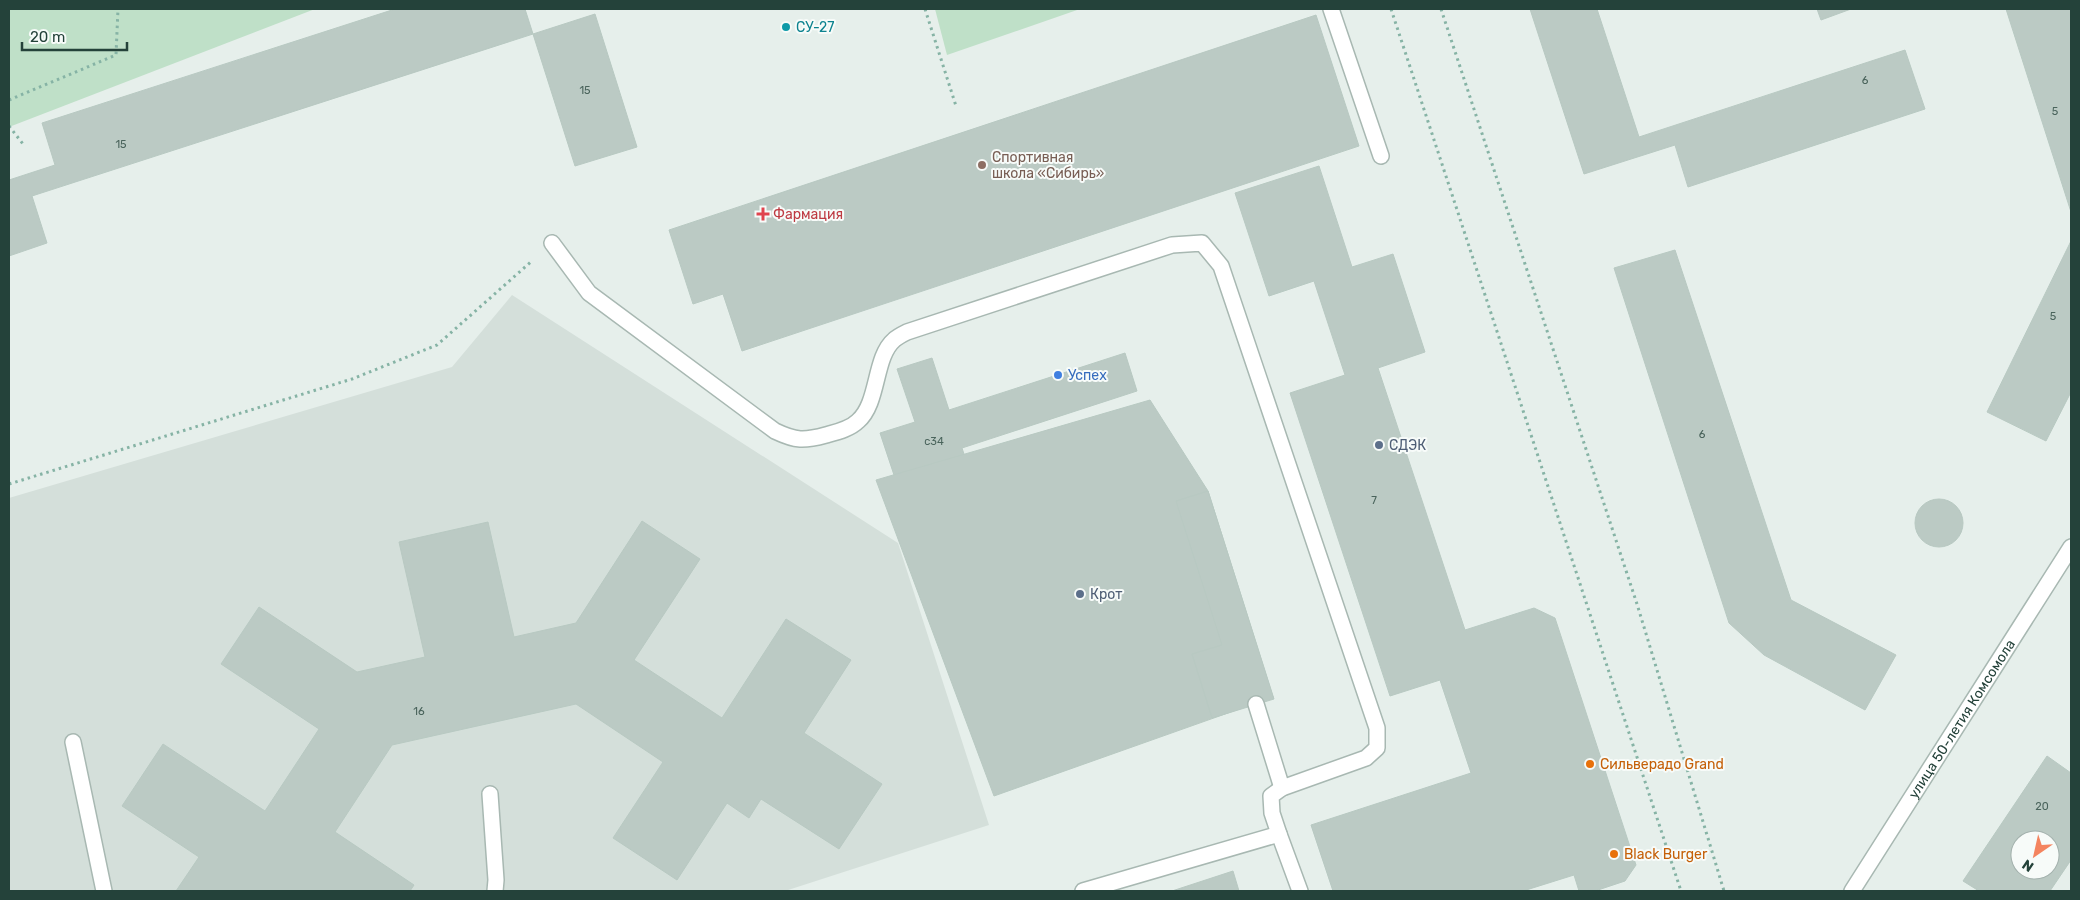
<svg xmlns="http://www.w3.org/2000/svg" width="2080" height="900" font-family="Rubik,sans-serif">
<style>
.built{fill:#d4dfda}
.green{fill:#bfe0c8}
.building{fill:#bbcac4;stroke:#b8c9c2;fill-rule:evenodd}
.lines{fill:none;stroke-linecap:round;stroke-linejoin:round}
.lane-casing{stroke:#a8b8b2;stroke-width:18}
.street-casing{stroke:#a8b8b2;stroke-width:18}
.path{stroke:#86b3a5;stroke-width:3;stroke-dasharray:2.5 4;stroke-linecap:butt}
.lane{stroke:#fff;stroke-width:15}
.street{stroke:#fff;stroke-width:15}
.culture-dot{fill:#0f9aa8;stroke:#f7fbf9;stroke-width:2}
.education-dot{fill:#8d6e63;stroke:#f7fbf9;stroke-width:2}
.health-dot{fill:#e0444e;stroke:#f7fbf9;stroke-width:2}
.shop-dot{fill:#3f7fe0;stroke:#f7fbf9;stroke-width:2}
.service-dot{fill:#5c6f8a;stroke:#f7fbf9;stroke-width:2}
.food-dot{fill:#e8710a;stroke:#f7fbf9;stroke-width:2}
.labels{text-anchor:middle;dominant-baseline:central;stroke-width:4;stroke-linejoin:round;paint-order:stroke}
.number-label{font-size:11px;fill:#4a645c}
.culture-label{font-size:14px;fill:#0d838f;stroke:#f7fbf9;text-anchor:start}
.education-label{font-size:14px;fill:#785e54;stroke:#f7fbf9;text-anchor:start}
.health-label{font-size:14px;fill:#be3a42;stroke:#f7fbf9;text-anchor:start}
.shop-label{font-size:14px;fill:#366cbe;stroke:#f7fbf9;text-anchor:start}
.service-label{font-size:14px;fill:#4e5e75;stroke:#f7fbf9;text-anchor:start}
.street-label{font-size:14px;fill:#24423a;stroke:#f7fbf9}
.food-label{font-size:14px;fill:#c56008;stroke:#f7fbf9;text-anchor:start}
</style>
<rect width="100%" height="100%" fill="#e6efeb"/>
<path class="built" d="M512 295 898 543 989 825 785 891H9V498L452 367Z"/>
<g class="green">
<path d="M9 9H315L9 127Z"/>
<path d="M935 9H1080L947 55Z"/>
</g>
<g class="building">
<path d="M395 9H525L533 34 32 196 47 243 9 256V180L55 165 42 123Z"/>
<path d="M1530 9H1597L1639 137 1905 50 1925 109 1688 187 1675 145 1584 174Z"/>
<path d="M1817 9H1851L1821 20Z"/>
<path d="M2006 9H2071V212Z"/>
<path d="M595 14 637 147 575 166 533 34Z"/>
<path d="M1316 15 1359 146 742 351 723 294 693 304 669 230Z"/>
<path d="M1319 166 1352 267 1393 254 1425 352 1378 368 1465 630 1534 608 1555 618 1636 865 1625 881 1595 891H1579L1574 875 1523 891H1333L1311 825 1471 773 1440 680 1390 696 1290 393 1345 375 1314 281 1269 296 1235 193Z"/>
<path d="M2071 241V392L2046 441 1987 412Z"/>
<path d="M1675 250 1791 600 1896 655 1865 710 1764 655 1729 623 1614 268Z"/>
<path d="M1125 353 1137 391 962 448 986 521 951 533 937 487 902 499 880 433 915 422 897 369 932 358 949 410Z"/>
<path d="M1150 400 1208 491 1273 697 994 796 876 480Z"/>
<path d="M1208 491 1274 699 1212 718 1192 654 1222 645 1176 501Z"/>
<circle cx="1939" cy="523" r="24"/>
<path d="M642 521 700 559 634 660 722 718 786 619 851 660 804 733 882 784 839 849 761 799 749 818 727 803 677 880 613 838 663 762 576 704 392 745 335 832 414 885 410 891H176L199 857 122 806 163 744 265 811 319 729 221 664 259 607 357 672 425 657 399 542 488 522 514 637 576 623Z"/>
<path d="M2047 756 2071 773V860L2050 891H1979L1963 881ZM2020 840H2050V870H2020Z"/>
<path d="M1233 871 1239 891H1172Z"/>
</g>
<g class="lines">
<defs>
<g id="lane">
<path d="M1331 9 1381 156"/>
<path d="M552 243 589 293 775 431C796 441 804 441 826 435 837 432 850 429 858 421 879 403 874 357 894 340 897 337 903 334 907 332L1172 245 1202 243 1221 266 1377 728V748L1366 758 1282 788 1271 796 1272 813 1279 834 1083 891"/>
<path d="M1256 704 1282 788"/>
<path d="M73 742 104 891"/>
<path d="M490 794 496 880 495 891"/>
<path d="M1279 834 1300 891"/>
</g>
<g id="street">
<path id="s1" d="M1852 891 2071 547"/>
</g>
</defs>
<use href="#lane" class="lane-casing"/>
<use href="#street" class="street-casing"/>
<g class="path">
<path d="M925 9 956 106"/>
<path d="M1391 9 1681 891"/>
<path d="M1441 9 1637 604 1724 891"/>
<path d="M9 100 116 55 118 9"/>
<path d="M9 126 23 144"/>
<path d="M9 484 352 379 437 345 533 260"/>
</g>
<use href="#lane" class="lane"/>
<use href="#street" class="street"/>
</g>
<circle class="culture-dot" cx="786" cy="27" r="5"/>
<circle class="education-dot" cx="982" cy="165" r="5"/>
<path class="health-dot" d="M760.5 206.5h5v5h5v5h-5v5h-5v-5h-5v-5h5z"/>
<circle class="shop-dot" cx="1058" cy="375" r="5"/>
<g class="service-dot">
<circle cx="1379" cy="445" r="5"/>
<circle cx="1080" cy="594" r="5"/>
</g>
<g class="food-dot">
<circle cx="1590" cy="764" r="5"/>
<circle cx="1614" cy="854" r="5"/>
</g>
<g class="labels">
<g class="number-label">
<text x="1865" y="80">6</text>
<text x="585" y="90">15</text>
<text x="2055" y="111">5</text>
<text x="121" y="144">15</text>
<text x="2053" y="316">5</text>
<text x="1702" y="434">6</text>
<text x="934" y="441">с34</text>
<text x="1374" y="500">7</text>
<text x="419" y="711">16</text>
<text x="2042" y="806">20</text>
</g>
<g class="culture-label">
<text x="796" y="27">СУ-27</text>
</g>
<g class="education-label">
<text x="992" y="157">Спортивная<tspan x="992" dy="16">школа «Сибирь»</tspan></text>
</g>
<g class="health-label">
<text x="773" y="214">Фармация</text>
</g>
<g class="shop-label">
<text x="1068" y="375">Успех</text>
</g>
<g class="service-label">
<text x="1389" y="445">СДЭК</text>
<text x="1090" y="594">Крот</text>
</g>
<g class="street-label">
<text stroke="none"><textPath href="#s1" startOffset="204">улица 50-летия Комсомола</textPath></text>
</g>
<g class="food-label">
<text x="1600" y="764">Сильверадо Grand</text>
<text x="1624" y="854">Black Burger</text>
</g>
</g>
<rect width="2080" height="900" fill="none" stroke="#24423a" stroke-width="20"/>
<g transform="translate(2035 855) rotate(214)"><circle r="24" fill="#f7fbf9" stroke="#a3b1ad"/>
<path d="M0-4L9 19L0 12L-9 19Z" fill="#f4845f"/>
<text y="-8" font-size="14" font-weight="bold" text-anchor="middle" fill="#24423a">N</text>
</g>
<path d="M22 42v8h105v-8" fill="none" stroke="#24423a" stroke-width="2.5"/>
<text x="30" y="42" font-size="15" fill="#24423a" stroke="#f7fbf9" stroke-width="4" paint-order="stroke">20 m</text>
</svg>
